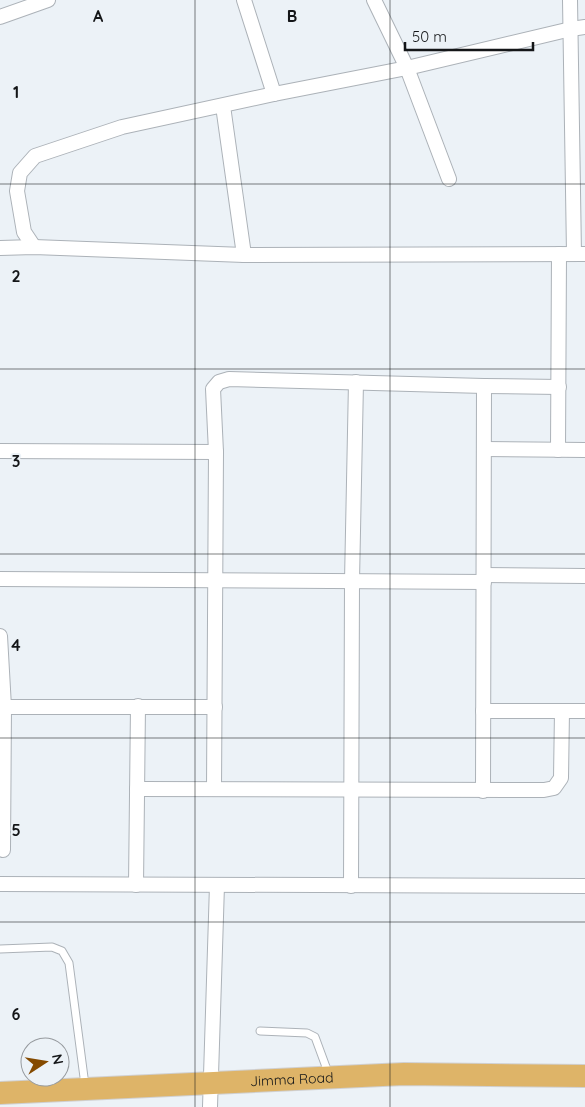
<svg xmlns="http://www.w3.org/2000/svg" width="585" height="1107" font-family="Quicksand,sans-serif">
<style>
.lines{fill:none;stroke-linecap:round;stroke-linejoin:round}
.service-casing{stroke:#acb2b8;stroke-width:9}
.minor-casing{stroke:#acb2b8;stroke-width:16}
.trunk-casing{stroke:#d0d0d1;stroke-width:24}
.service{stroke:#fff;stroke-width:7}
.minor{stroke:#fff;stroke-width:14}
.trunk{stroke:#deb468;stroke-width:22}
.grid{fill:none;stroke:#141618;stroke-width:1;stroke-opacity:0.55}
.labels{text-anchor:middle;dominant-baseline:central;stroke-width:4;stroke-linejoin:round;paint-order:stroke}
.street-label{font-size:14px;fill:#141618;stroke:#ecf2f7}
.grid-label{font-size:16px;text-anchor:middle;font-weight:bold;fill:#141618;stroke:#ecf2f7;stroke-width:4;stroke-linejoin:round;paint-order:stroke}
</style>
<rect width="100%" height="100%" fill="#ecf2f7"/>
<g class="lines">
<defs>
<g id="service">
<path d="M0 949 52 947 62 951 69 963 85 1085"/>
<path d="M260 1031 307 1033 315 1037 329 1075"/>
</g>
<g id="minor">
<path d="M244 0 274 94"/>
<path d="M374 0 407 68 449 179"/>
<path d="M570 0 574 254"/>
<path d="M0 17 48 0"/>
<path d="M223 106 244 255"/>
<path d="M34 247 24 232 17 191 20 173 35 156 122 127 274 94 407 68 571 29 585 27"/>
<path d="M0 248 34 247 244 255 585 254"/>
<path d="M484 449 585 450"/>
<path d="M558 450 559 254"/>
<path d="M0 451 216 452"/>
<path d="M484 575 585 576"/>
<path d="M0 579 484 582"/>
<path d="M0 636 4 707 3 850"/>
<path d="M0 707H215"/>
<path d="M483 711H585"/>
<path d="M137 789 544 790 554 788 561 778 562 711"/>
<path d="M214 789 216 452 213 389 219 382 229 379 484 386 559 387"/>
<path d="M483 791 484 386"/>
<path d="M0 884 585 886"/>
<path d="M136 885 138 706"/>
<path d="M351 886 352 581 356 382"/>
<path d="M210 1107 217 885"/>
</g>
<g id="trunk">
<path id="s1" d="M0 1093 404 1074 585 1076"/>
</g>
</defs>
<use href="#service" class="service-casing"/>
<use href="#minor" class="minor-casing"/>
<use href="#trunk" class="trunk-casing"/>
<use href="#service" class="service"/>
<use href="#minor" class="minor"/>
<use href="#trunk" class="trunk"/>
</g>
<path class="grid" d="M195 0V1107M390 0V1107M0 184H585M0 369H585M0 554H585M0 738H585M0 922H585"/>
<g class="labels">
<g class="street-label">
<text stroke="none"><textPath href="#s1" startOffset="292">Jimma Road</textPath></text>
</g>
</g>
<g class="grid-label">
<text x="98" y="22">A</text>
<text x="292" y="22">B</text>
<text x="16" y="98">1</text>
<text x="16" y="282">2</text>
<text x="16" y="467">3</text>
<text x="16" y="651">4</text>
<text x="16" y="836">5</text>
<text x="16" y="1020">6</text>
</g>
<g transform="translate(45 1062) rotate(78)"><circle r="24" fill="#ecf2f7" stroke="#969a9e"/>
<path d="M0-4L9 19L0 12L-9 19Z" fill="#844a00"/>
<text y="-8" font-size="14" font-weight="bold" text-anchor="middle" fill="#141618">N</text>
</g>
<path d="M405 42v8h128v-8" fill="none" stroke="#141618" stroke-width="2.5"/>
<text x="412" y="42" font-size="15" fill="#141618" stroke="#ecf2f7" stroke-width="4" paint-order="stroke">50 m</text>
</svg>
